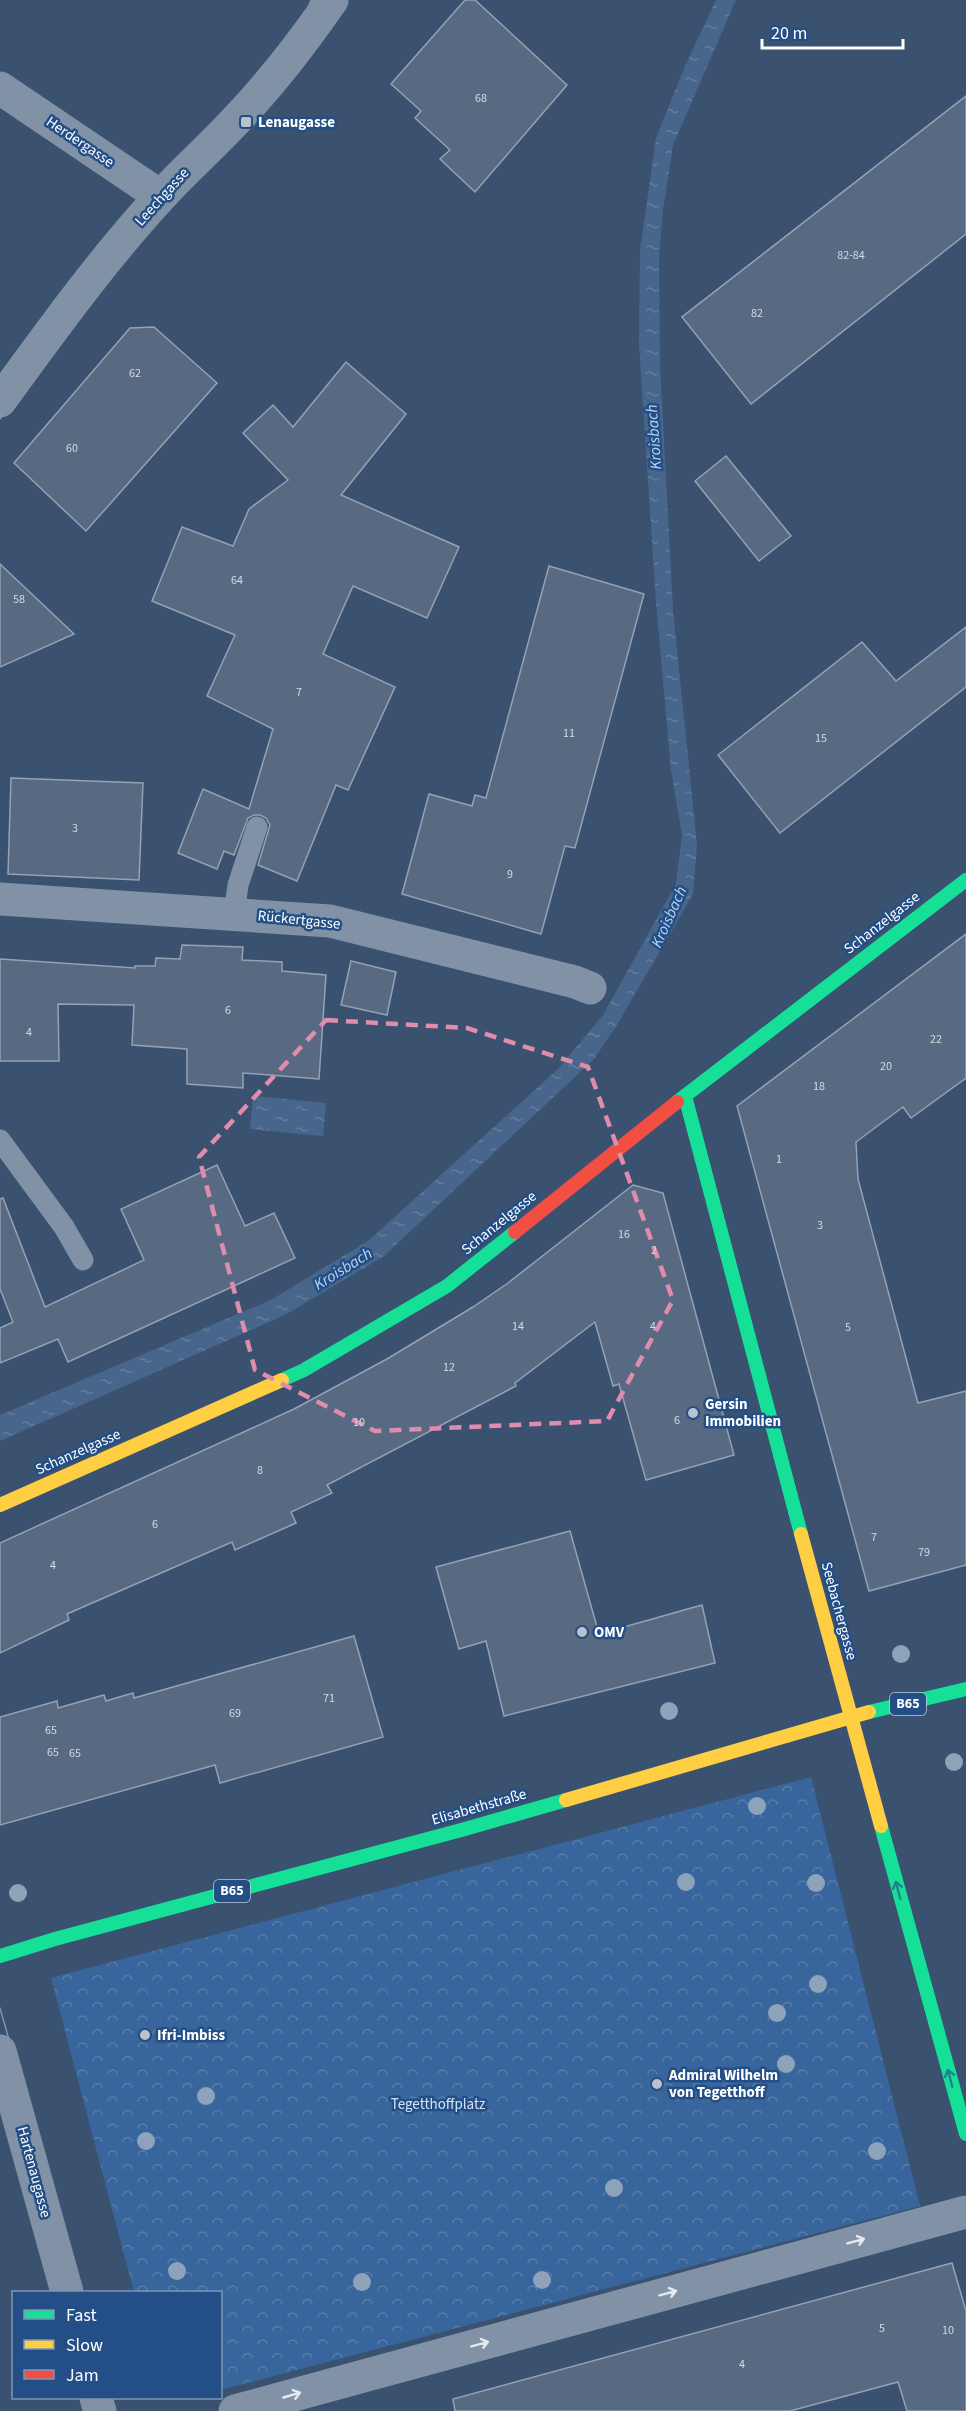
<svg xmlns="http://www.w3.org/2000/svg" width="966" height="2411" font-family="'Source Sans 3',sans-serif">
<style>
.park{fill:url(#park-crowns)}
.water{fill:url(#water-ripples)}
.building{fill:#576a82;stroke:#94a2b4;stroke-width:1.5}
.lines{fill:none;stroke-linecap:round;stroke-linejoin:round}
.lane{stroke:#8192a6;stroke-width:21}
.street{stroke:#8192a6;stroke-width:33}
.fast{stroke:#16e098;stroke-width:14}
.slow{stroke:#ffcf43;stroke-width:14}
.jam{stroke:#f24e42;stroke-width:14}
.tram{stroke:#8192a4;stroke-width:1.5}
.tree{fill:#8ea2ba}
.oneway{stroke:#1f828c}
.oneway2{stroke:#e6e9ed}
.marked{fill:none;stroke:#e08cad;stroke-width:4.5;stroke-dasharray:12 8;stroke-linejoin:round}
.poi-dot{fill:#bac2cd;stroke:#244f86;stroke-width:2}
.labels{text-anchor:middle;dominant-baseline:central;stroke-width:5;stroke-linejoin:round;paint-order:stroke}
.number-label{font-size:12px;fill:#d5dae0}
.shield{fill:#244f86;stroke:#bdcadb;stroke-width:1.5}
.shield-label{font-size:14px;font-weight:bold;fill:#fff}
.poi-label{font-size:15px;font-weight:bold;fill:#fff;stroke:#244f86;text-anchor:start}
.street-label{font-size:15px;fill:#fff;stroke:#244f86}
.park-label{font-size:15px;fill:#d2e3f7;stroke:#244f86}
.water-label{font-size:16px;font-style:italic;fill:#bad3f0;stroke:#244f86}
</style>
<defs>
<pattern id="park-crowns" width="20" height="18" patternUnits="userSpaceOnUse" patternTransform="scale(1.5)"><rect width="20" height="18" fill="#38669c"/><path d="M2 6a3 3 0 1 1 6 0M12 15a3 3 0 1 1 6 0" fill="none" stroke="#567dab"/></pattern>
<pattern id="water-ripples" width="26" height="14" patternUnits="userSpaceOnUse" patternTransform="scale(1.5)"><rect width="26" height="14" fill="#48668c"/><path d="M2 4q2-2 4 0t4 0M15 11q2-2 4 0t4 0" fill="none" stroke="#637d9d"/></pattern>
</defs>
<rect width="100%" height="100%" fill="#3a5270"/>
<path class="park" d="M811 1777 920 2206 221 2390 220 2292H134L51 1978Z"/>
<g class="water">
<path d="M716 0H736L673 145 663 210 659 256 660 366 673 611 697 845 693 894 617 1025 594 1059 384 1256 285 1315 0 1441V1415L271 1300 368 1241 559 1068 603 1015 676 884 682 835 671 770 656 602 639 343 640 251 656 138 686 64Z"/>
<path d="M253 1096 326 1103 323 1136 250 1129Z"/>
</g>
<g class="building">
<path d="M465 0H475L567 85 475 192 440 159 450 150 415 118 421 111 391 84Z"/>
<path d="M966 96V234L751 404 682 317Z"/>
<path d="M154 327 217 383 86 531 14 463 130 328Z"/>
<path d="M346 362 406 414 341 495 459 547 427 618 353 586 323 654 395 687 348 790 336 785 297 881 258 865 270 825 266 818 260 815H254L248 818 234 855 224 851 217 869 178 853 203 789 249 809 273 729 207 696 235 635 152 601 182 527 233 546 249 509 288 480 243 433 273 405 293 427Z"/>
<path d="M726 456 791 536 759 561 695 481Z"/>
<path d="M0 564 74 634 0 667Z"/>
<path d="M549 566 644 594 575 848 565 846 541 934 402 894 429 794 472 806 475 795 486 798Z"/>
<path d="M966 627V687L780 833 718 755 862 642 896 681Z"/>
<path d="M11 778 143 783 139 880 8 874Z"/>
<path d="M966 934V1078L911 1118 903 1107 856 1142 858 1179 918 1403 966 1391V1565L869 1591 737 1106Z"/>
<path d="M182 945 243 947 242 960 282 962V971L326 975 319 1079 243 1073V1088L187 1084V1049L132 1045 134 1005 58 1004 59 1061H0V959L135 968V966H155L156 958 180 959Z"/>
<path d="M351 961 396 972 387 1015 341 1005Z"/>
<path d="M217 1165 245 1226 274 1213 295 1258 68 1362 58 1339 0 1363V1328L13 1322 0 1289V1199L3 1198 45 1307 144 1260 121 1209Z"/>
<path d="M633 1185 663 1193 734 1455 646 1480 619 1384 613 1386 595 1322 515 1383 516 1386 327 1485 332 1493 291 1512 296 1523 235 1550 232 1542 67 1614 69 1620 0 1653V1543L294 1409 387 1359 473 1307 508 1283Z"/>
<path d="M570 1531 599 1634 702 1605 715 1663 504 1716 486 1641 459 1649 436 1567Z"/>
<path d="M354 1636 383 1737 220 1783 215 1765 0 1825V1717L57 1701 58 1708 104 1695 106 1701 133 1693 134 1698Z"/>
<path d="M952 2263 966 2311V2411H907L898 2382 790 2411H455L453 2399Z"/>
</g>
<g class="lines">
<g class="lane">
<path d="M234 914 238 885 257 827"/>
<path d="M0 1140 64 1227 83 1260"/>
</g>
<g class="street">
<path d="M0 88 160 196"/>
<path d="M0 401C51 331 102 260 161 196 186 169 213 145 238 118 273 81 303 42 332 0"/>
<path d="M0 899 330 921 575 982 590 988"/>
<path d="M0 2051 67 2292"/>
<path d="M96 2398 100 2411"/>
<path d="M235 2411 966 2212"/>
</g>
<g class="fast">
<path d="M685 1096 801 1534"/>
<path d="M677 1102 966 880"/>
<path d="M282 1380 304 1370 447 1286 515 1232"/>
<path d="M869 1712 966 1689"/>
<path d="M881 1826 966 2134"/>
<path d="M0 1956 55 1939 465 1829 566 1800"/>
</g>
<g class="slow">
<path d="M0 1505 282 1380"/>
<path d="M801 1534 881 1826"/>
<path d="M566 1800 869 1712"/>
</g>
<path class="jam" d="M515 1232 677 1102"/>
<g class="tram">
<path d="M0 383C49 318 95 250 151 190 187 151 226 115 261 75 281 51 301 30 311 0"/>
<path d="M0 419 73 317 124 255 169 202 246 122 307 53 329 13 333 0"/>
<path d="M0 2008 81 2292"/>
<path d="M0 2105 53 2292"/>
<path d="M82 2398 85 2411"/>
<path d="M110 2398 114 2411"/>
</g>
</g>
<g class="tree">
<circle cx="901" cy="1654" r="9"/>
<circle cx="669" cy="1711" r="9"/>
<circle cx="954" cy="1762" r="9"/>
<circle cx="757" cy="1806" r="9"/>
<circle cx="686" cy="1882" r="9"/>
<circle cx="816" cy="1883" r="9"/>
<circle cx="18" cy="1893" r="9"/>
<circle cx="818" cy="1984" r="9"/>
<circle cx="777" cy="2013" r="9"/>
<circle cx="786" cy="2064" r="9"/>
<circle cx="206" cy="2096" r="9"/>
<circle cx="146" cy="2141" r="9"/>
<circle cx="877" cy="2151" r="9"/>
<circle cx="614" cy="2188" r="9"/>
<circle cx="177" cy="2271" r="9"/>
<circle cx="542" cy="2280" r="9"/>
<circle cx="362" cy="2282" r="9"/>
</g>
<defs><path id="oneway-shaft" d="M-6 0H5M1.5-3L5.5 0L1.5 3" fill="none" stroke-width="1.6" stroke-linecap="round" stroke-linejoin="round" transform="scale(1.5)"/></defs>
<g class="oneway">
<use href="#oneway-shaft" transform="translate(898 1890) rotate(-105)"/>
<use href="#oneway-shaft" transform="translate(950 2078) rotate(-105)"/>
</g>
<g class="oneway2">
<use href="#oneway-shaft" transform="translate(856 2241) rotate(-15)"/>
<use href="#oneway-shaft" transform="translate(668 2293) rotate(-15)"/>
<use href="#oneway-shaft" transform="translate(480 2344) rotate(-15)"/>
<use href="#oneway-shaft" transform="translate(292 2395) rotate(-16)"/>
</g>
<path class="marked" d="M326 1020 467 1028 588 1067 673 1300 607 1421 375 1431 255 1370 199 1157Z"/>
<g class="poi-dot">
<rect x="240" y="116" width="12" height="12" rx="3"/>
<circle cx="693" cy="1413" r="6"/>
<circle cx="582" cy="1632" r="6"/>
<circle cx="145" cy="2035" r="6"/>
<circle cx="657" cy="2084" r="6"/>
</g>
<g class="labels">
<g class="number-label">
<text x="481" y="98">68</text>
<text x="851" y="255">82-84</text>
<text x="757" y="313">82</text>
<text x="135" y="373">62</text>
<text x="72" y="448">60</text>
<text x="237" y="580">64</text>
<text x="19" y="599">58</text>
<text x="299" y="692">7</text>
<text x="569" y="733">11</text>
<text x="821" y="738">15</text>
<text x="75" y="828">3</text>
<text x="510" y="874">9</text>
<text x="228" y="1010">6</text>
<text x="29" y="1032">4</text>
<text x="936" y="1039">22</text>
<text x="886" y="1066">20</text>
<text x="819" y="1086">18</text>
<text x="779" y="1159">1</text>
<text x="820" y="1225">3</text>
<text x="624" y="1234">16</text>
<text x="654" y="1250">2</text>
<text x="518" y="1326">14</text>
<text x="653" y="1326">4</text>
<text x="848" y="1327">5</text>
<text x="449" y="1367">12</text>
<text x="677" y="1420">6</text>
<text x="359" y="1422">10</text>
<text x="260" y="1470">8</text>
<text x="155" y="1524">6</text>
<text x="874" y="1537">7</text>
<text x="924" y="1552">79</text>
<text x="53" y="1565">4</text>
<text x="329" y="1698">71</text>
<text x="235" y="1713">69</text>
<text x="51" y="1730">65</text>
<text x="53" y="1752">65</text>
<text x="75" y="1753">65</text>
<text x="882" y="2328">5</text>
<text x="948" y="2330">10</text>
<text x="742" y="2364">4</text>
</g>
<g class="shield">
<rect x="890" y="1693" width="36" height="22" rx="4.5"/>
<rect x="214" y="1880" width="36" height="22" rx="4.5"/>
</g>
<g class="shield-label">
<text x="908" y="1704">B65</text>
<text x="232" y="1891">B65</text>
</g>
<g class="poi-label">
<text x="258" y="122">Lenaugasse</text>
<text x="705" y="1404">Gersin<tspan x="705" dy="17">Immobilien</tspan></text>
<text x="594" y="1632">OMV</text>
<text x="157" y="2035">Ifri-Imbiss</text>
<text x="669" y="2075">Admiral Wilhelm<tspan x="669" dy="17">von Tegetthoff</tspan></text>
</g>
<g class="street-label">
<text transform="translate(80 142) rotate(34)">Herdergasse</text>
<text transform="translate(162 197) rotate(-48)">Leechgasse</text>
<text transform="translate(299 920) rotate(6)">Rückertgasse</text>
<text transform="translate(882 923) rotate(-38)">Schanzelgasse</text>
<text transform="translate(499 1223) rotate(-39)">Schanzelgasse</text>
<text transform="translate(78 1452) rotate(-24)">Schanzelgasse</text>
<text transform="translate(839 1611) rotate(75)">Seebachergasse</text>
<text transform="translate(479 1807) rotate(-16)">Elisabethstraße</text>
<text transform="translate(34 2172) rotate(75)">Hartenaugasse</text>
</g>
<g class="park-label">
<text x="438" y="2104">Tegetthoffplatz</text>
</g>
<g class="water-label">
<text transform="translate(654 437) rotate(-94)">Kroisbach</text>
<text transform="translate(669 917) rotate(-66)">Kroisbach</text>
<text transform="translate(343 1269) rotate(-32)">Kroisbach</text>
</g>
</g>
<rect x="12" y="2291" width="210" height="108" fill="#244f86" stroke="#7c95b6" stroke-width="1.5"/>
<rect x="24" y="2310" width="30" height="9" fill="#16e098" stroke="#7c95b6" stroke-width="1.5"/>
<text x="66" y="2321" font-size="18" fill="#ffffff">Fast</text>
<rect x="24" y="2340" width="30" height="9" fill="#ffcf43" stroke="#7c95b6" stroke-width="1.5"/>
<text x="66" y="2351" font-size="18" fill="#ffffff">Slow</text>
<rect x="24" y="2370" width="30" height="9" fill="#f24e42" stroke="#7c95b6" stroke-width="1.5"/>
<text x="66" y="2381" font-size="18" fill="#ffffff">Jam</text>
<path d="M762 39v9h141v-9" fill="none" stroke="#ffffff" stroke-width="3"/>
<text x="771" y="39" font-size="18" fill="#ffffff" stroke="#244f86" stroke-width="4.5" paint-order="stroke">20 m</text>
</svg>
